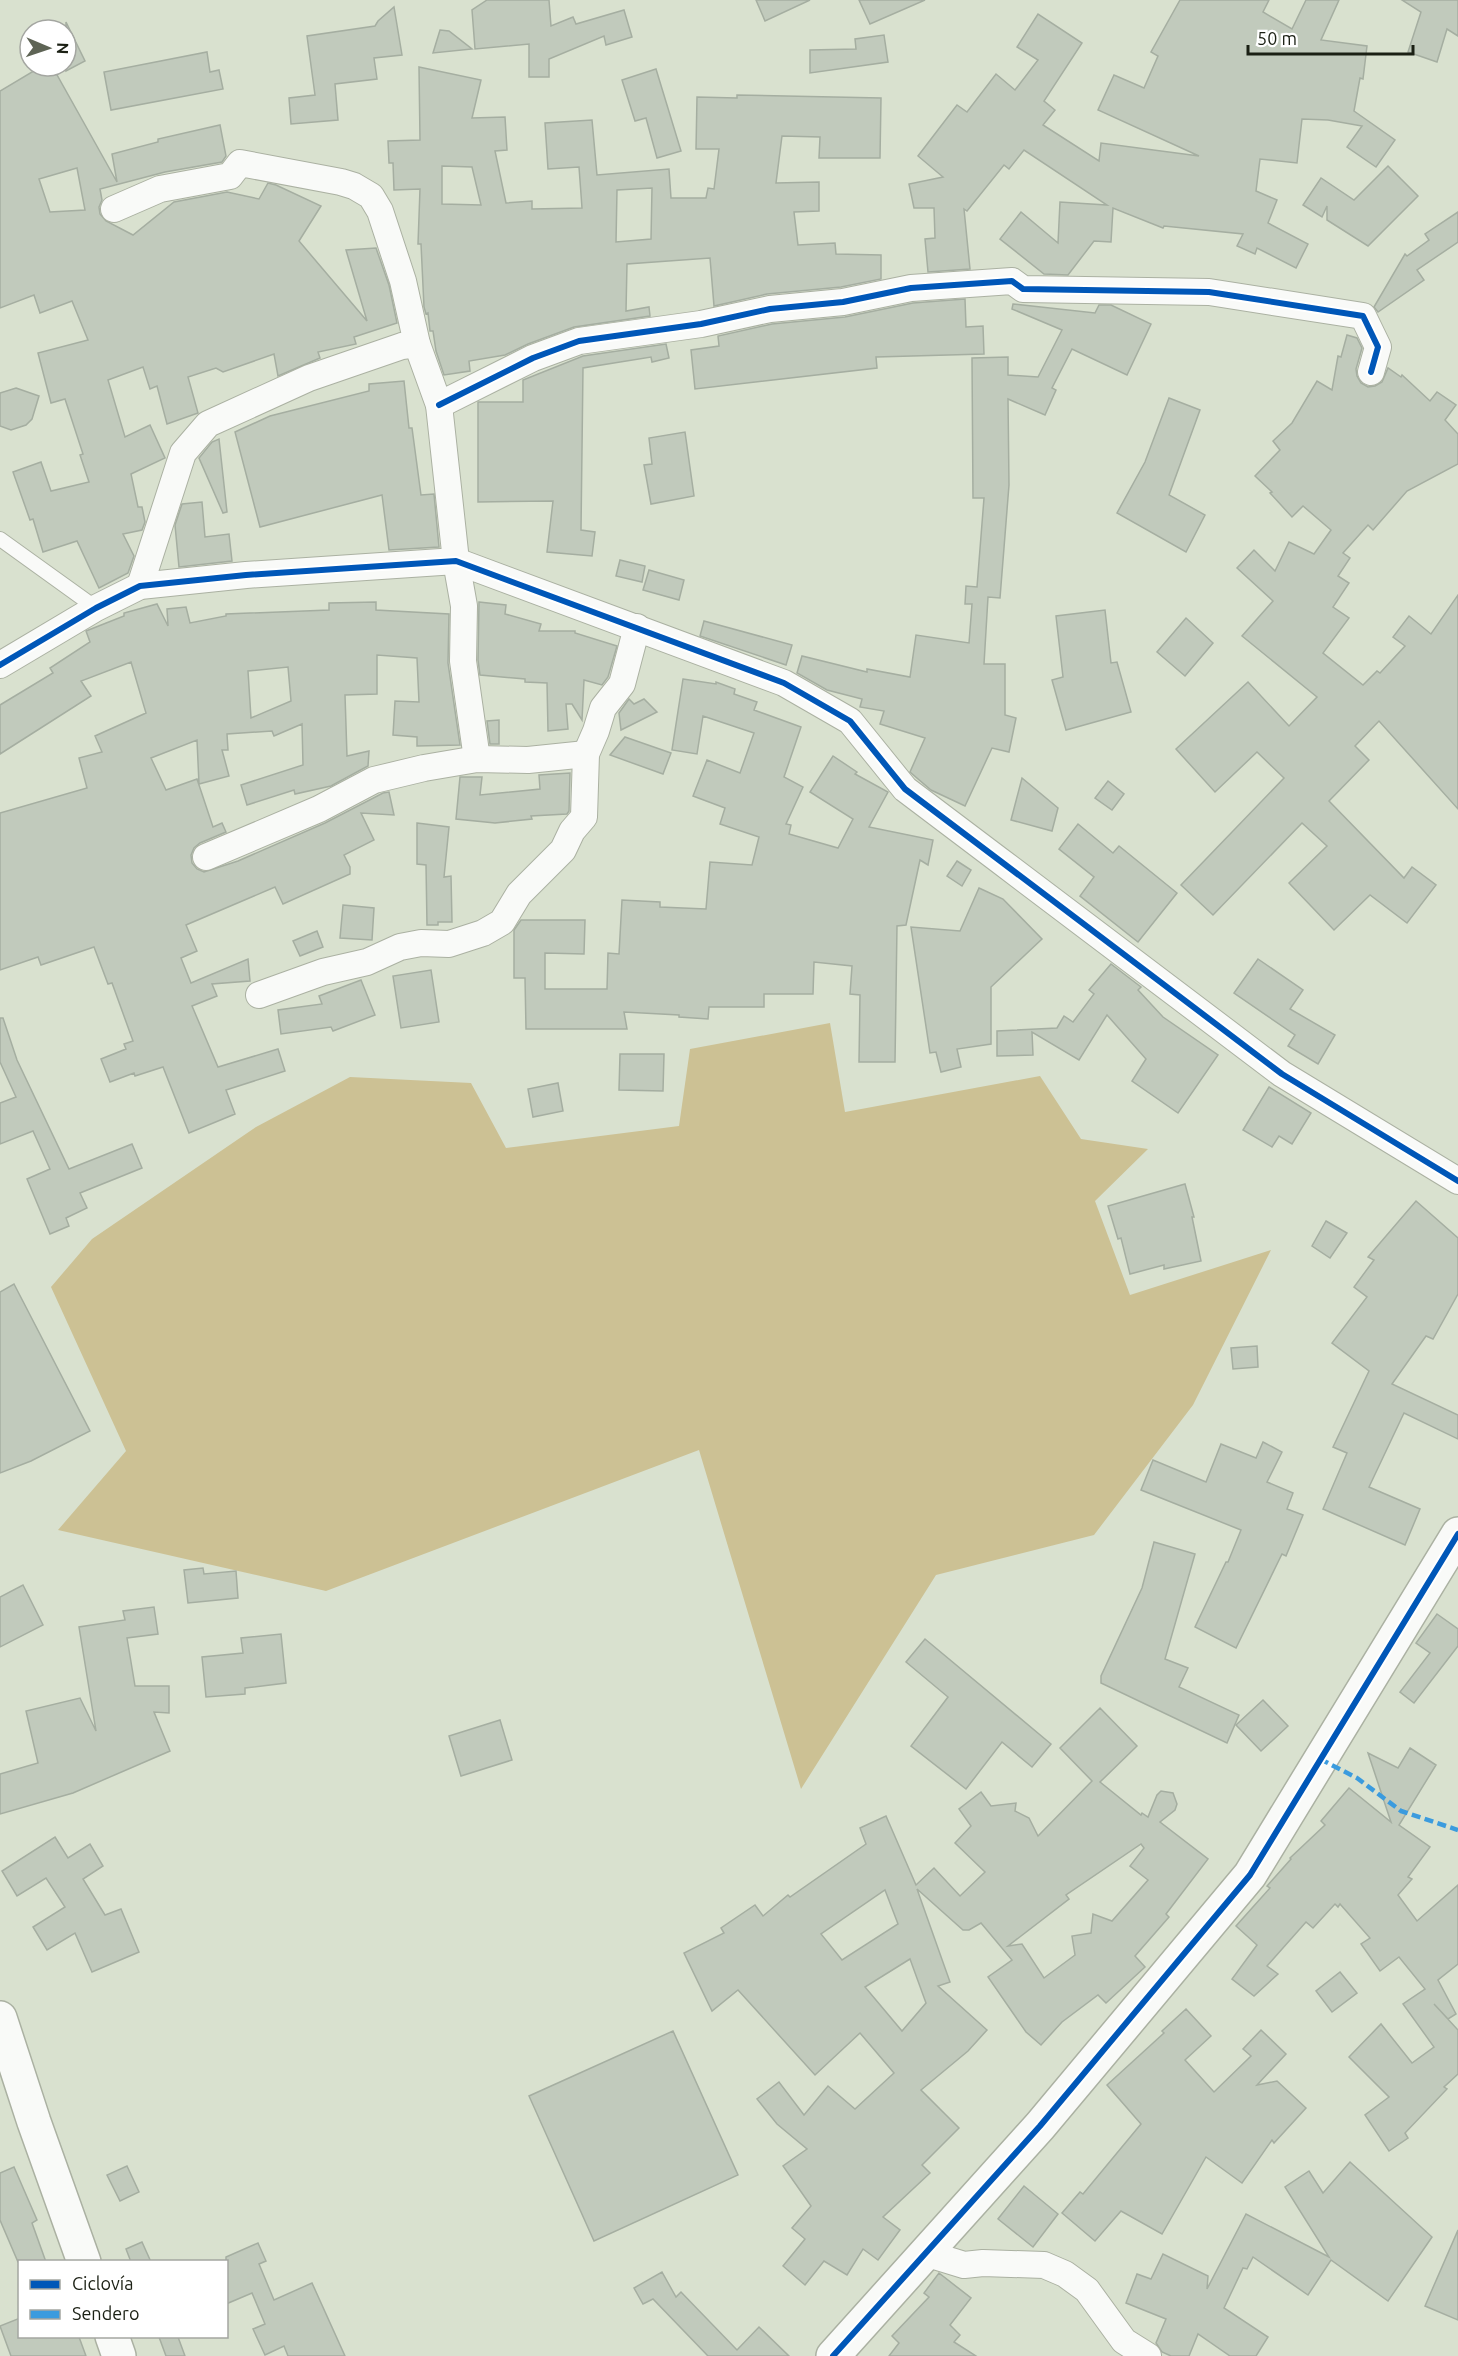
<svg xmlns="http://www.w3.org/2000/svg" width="1458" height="2356" font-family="Ubuntu,sans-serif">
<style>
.forest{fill:#ccc194}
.building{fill:#c1cabc;stroke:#a5aea1;stroke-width:1.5;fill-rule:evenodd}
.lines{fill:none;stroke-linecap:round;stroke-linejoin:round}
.service-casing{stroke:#abb1a2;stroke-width:16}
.minor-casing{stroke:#abb1a2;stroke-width:28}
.tertiary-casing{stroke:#abb1a2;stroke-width:36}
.primary-casing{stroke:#abb1a2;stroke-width:36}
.service{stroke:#f9faf8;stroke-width:14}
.minor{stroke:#f9faf8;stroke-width:26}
.tertiary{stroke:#f9faf8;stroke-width:33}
.primary{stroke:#f9faf8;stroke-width:33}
.quiet{stroke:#3b9bde;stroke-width:4.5;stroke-dasharray:9 4.5;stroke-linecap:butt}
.cycleway-casing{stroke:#fff;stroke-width:10}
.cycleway{stroke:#0057b8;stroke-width:6}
</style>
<rect width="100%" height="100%" fill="#d9e1cf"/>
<path class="forest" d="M830 1023 845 1112 1040 1076 1081 1139 1148 1149 1095 1201 1130 1295 1271 1250 1193 1405 1094 1535 936 1575 801 1789 699 1450 326 1591 58 1530 126 1451 51 1287 92 1239 256 1127 350 1077 471 1083 506 1148 679 1126 690 1049Z"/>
<g class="building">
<path d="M487 0H549L551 26 573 17 576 24 624 10 632 37 606 45 604 36 549 59V77H529V44L475 49 472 10Z"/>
<path d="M756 0H810L765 21Z"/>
<path d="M859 0H925L870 24Z"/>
<path d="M1180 0H1269L1263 12 1292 29 1306 0H1339L1321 40 1367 46 1363 79 1360 78 1354 111 1395 140 1376 167 1347 147 1362 126 1328 120 1302 119 1297 163 1260 159 1256 191 1277 200 1268 223 1308 244 1296 268 1257 248 1255 254 1237 246 1243 234 1164 226 1163 228 1113 208 1111 242 1094 241 1068 275 1044 274 1000 239 1021 212 1058 243 1060 202 1107 205 1024 150 1009 169 1004 165 967 211 964 209 970 269 928 272 925 239 935 238 934 208H914L909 184 943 177 918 156 957 105 967 112 996 74 1015 90 1038 60 1017 47 1038 14 1082 43 1044 101 1055 110 1043 125 1099 161 1101 143 1199 156 1098 110 1114 75 1144 88 1158 56 1151 52Z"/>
<path d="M1402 0H1458V36L1447 29 1437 62 1408 52 1421 12Z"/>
<path d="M394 7 402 55 374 58 377 79 335 84 338 120 291 124 289 98 315 95 307 36 375 26 378 21Z"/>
<path d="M66 22 85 61 66 71Z"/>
<path d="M440 30 449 31 472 49 433 53Z"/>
<path d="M884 35 888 62 810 73V50L856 49 855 39Z"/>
<path d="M207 52 210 72 219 70 223 89 111 110 104 72Z"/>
<path d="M42 66H52L117 182 112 154 158 142V139L220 125 226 156 222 162 165 172 100 189 102 200 99 207 100 214 106 221 133 235 174 202 227 192 259 199 268 183 276 185 321 206 299 241 367 321 346 250 376 248 389 285 397 323 354 337 356 344 318 352 320 358 278 376 274 354 223 372 216 368 188 377 198 413 167 424 157 386 150 389 143 367 108 380 125 437 150 425 165 458 131 474 138 507H142L145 522 142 530 123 534 134 556 128 573 99 588 77 541 43 552 33 519 30 520 13 472 41 462 51 491 89 482 80 455 83 454 65 399 51 403 38 353 88 340 72 301 40 313 34 295 0 308V91ZM77 168 85 210 50 212 39 179Z"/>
<path d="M419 67 481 80 472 118 505 117 507 150 495 151 506 203 532 201V209L582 208 579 167 548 169 545 123 592 120 597 175 669 169 671 198H706L708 188 714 189 719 149H696L697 97 737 98V95L881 98 880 158H819L820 137 782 136 776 183 819 182V211L794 212 798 245 835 243 836 254 881 255V279L841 287 767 294 714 306 710 258 627 264 626 311 649 307 650 316 574 327 528 344 505 355 469 361 470 371 444 375 436 351 433 331H430L428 313 426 314 424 307 421 244H418L420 189 394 190 393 163H389L388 141 420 140ZM442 166 472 167 481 205 442 204ZM652 188 651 239 616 242 617 190Z"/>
<path d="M656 69 681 151 657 158 646 118 635 121 622 80Z"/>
<path d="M1388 166 1418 196 1368 246 1327 220V206L1322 217 1303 205 1321 178 1354 200Z"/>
<path d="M1458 212V242L1417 270 1424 280 1378 312 1374 307 1405 254 1407 256 1429 240 1425 234Z"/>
<path d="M965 299 966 327 983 326 984 354 876 357 877 368 695 389 691 350 719 346 718 336 772 324 845 317 913 303Z"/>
<path d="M1013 304 1095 313 1099 305H1111L1151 324 1127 375 1072 349 1052 388 1056 390 1045 415 1008 399 1009 485 1000 598 988 597 984 664H1005V715L1016 718 1009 752 992 748 965 806 931 790 910 772 925 738 880 724 884 711 860 707 862 699 827 690 797 673 802 656 867 672V669L910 677 916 635 969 643 972 604H965L966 586 977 587 984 498H973L972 358 1008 357V375L1038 377 1062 330 1012 309Z"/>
<path d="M1347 335 1357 338 1362 348 1356 369 1357 376 1361 383 1368 387 1375 386 1382 382 1388 368 1401 377 1402 375 1430 401 1437 392 1456 405 1445 420 1458 434V464L1407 491 1373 530 1368 525 1343 553 1350 558 1338 576 1349 583 1333 607 1349 618 1323 653 1363 685 1377 671 1380 673 1405 646 1393 637 1409 616 1431 634 1458 595V809L1379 721 1355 746 1369 760 1329 801 1404 878 1412 867 1436 885 1407 923 1370 895 1334 930 1289 883 1327 846 1302 823 1213 915 1181 885 1284 778 1257 752 1215 792 1176 749 1248 682 1289 726 1317 697 1242 636 1273 601 1237 568 1254 550 1275 571 1289 542 1314 554 1331 530 1303 506 1292 517 1270 493 1272 492 1255 476 1280 450 1273 441 1292 423 1317 381 1332 390 1338 356 1341 357Z"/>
<path d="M666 344 669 358 652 362 651 357 583 368 581 530 595 532 592 556 547 552 553 501 478 502V402H523V380L583 356Z"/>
<path d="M404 381 409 428H412L421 495 434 494 439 547 389 550 382 495 260 527 235 432 270 416 369 391V384Z"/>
<path d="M16 388 39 396 32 419 26 425 11 430 0 426V393Z"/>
<path d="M1169 398 1200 410 1169 495 1205 515 1186 552 1117 513 1145 462Z"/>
<path d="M685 432 694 496 651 504 644 465 652 464 649 438Z"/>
<path d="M219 439 227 512 223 513 199 458 212 442Z"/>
<path d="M202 502 205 537 229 534 232 561 179 567 175 525 182 504Z"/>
<path d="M620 560 645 566 642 582 616 576Z"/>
<path d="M649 570 684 580 679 600 643 590Z"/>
<path d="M376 602V610L449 614 448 663 460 745 417 746V737L393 735 395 701 419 702 417 658 377 655V694L345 695 347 756 369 751 368 766 331 786 295 794 294 790 247 805 241 785 303 765 302 724 274 736 272 731 227 734 228 750H222L229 776 199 784 197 740 151 758 166 790 197 779 213 827 222 823 226 832 200 843 194 848 191 855 192 863 197 869 204 872 238 861 325 823 383 793 389 792 394 815 361 813 374 840 344 855 350 867V874L283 904 275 887 186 925 197 951 181 958 191 983 248 959 250 981 212 984 217 996 192 1006 218 1067 278 1049 285 1071 226 1090 235 1114 189 1133 163 1067 135 1076 134 1073 110 1082 101 1059 126 1049 124 1044 133 1041 112 983 108 984 94 947 41 965 38 957 0 970V813L87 788 79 758 102 752 95 736 146 713 131 662 81 681 91 696 0 754V705L53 673 50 668 90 642 86 631 124 616V613L157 604 168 626 167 609 186 607 190 623 226 616V614L329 610V603ZM288 667 291 701 251 718 248 671Z"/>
<path d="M479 602 506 605 505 614 541 624 539 631H575V633L617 646 608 677 602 685 584 680 582 720 572 704H566L568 729 548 731 547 683 525 682V679L480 675 478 660Z"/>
<path d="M1105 610 1111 663 1117 662 1131 712 1066 730 1052 680 1063 677 1056 616Z"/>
<path d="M1186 618 1213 643 1185 676 1157 652Z"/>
<path d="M704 621 792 645 786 665 700 636Z"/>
<path d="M683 679 716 684V682L735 689 734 694 757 702 754 710 801 727 784 777 803 787 786 824 791 825 789 834 838 848 853 819 810 792 833 756 857 772 855 774 888 792 869 827 933 840 928 865 920 860 906 925 897 926 895 1062H859L860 995 850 994 852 966 814 962 813 994H764V1007H709L708 1019 679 1017V1015L624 1012 627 1029H526L525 978H514V930L521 920H585L584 954 545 953V989H607L608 953 619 954 622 900 660 902V907L706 909 710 862 752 865 759 837 720 824 725 808 693 796 707 760 740 773 754 733 703 716 697 754 672 750Z"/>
<path d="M629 699 634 704 644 699 657 712 621 730 619 713Z"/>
<path d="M499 720V744H490L487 721Z"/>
<path d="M625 737 671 753 663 774 610 755Z"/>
<path d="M570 773 569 811 567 814 531 816 532 819 495 823 456 819 460 777H482L480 795 540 789 539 775Z"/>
<path d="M1022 778 1058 808 1052 831 1011 820Z"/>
<path d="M1108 781 1124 794 1112 810 1095 798Z"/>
<path d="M417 823 449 827 444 877 451 876 452 922H438V925H427L426 865 417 864Z"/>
<path d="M1078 824 1113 853 1119 846 1177 893 1138 942 1080 896 1094 877 1059 849Z"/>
<path d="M957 861 971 870 962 886 947 876Z"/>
<path d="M979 888 1003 899 1042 939 991 987V1044L957 1049 961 1067 941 1072 936 1052 930 1053 911 927 960 931Z"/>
<path d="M343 905 374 908 372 940 340 938Z"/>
<path d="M317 931 323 947 300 956 293 941Z"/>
<path d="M1258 959 1303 990 1290 1009 1335 1035 1318 1064 1288 1046 1295 1035 1234 993Z"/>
<path d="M1111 964 1141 987 1138 990 1163 1017 1218 1055 1178 1113 1132 1081 1146 1059 1107 1015 1079 1060 1032 1032 1033 1055 997 1056V1031L1057 1028 1064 1016 1073 1022 1094 994 1089 990Z"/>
<path d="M431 970 439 1022 401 1028 393 976Z"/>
<path d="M361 980 375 1015 333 1031 331 1027 281 1034 278 1010 322 1004 319 996Z"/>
<path d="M0 1018H3L17 1060 69 1169 132 1144 142 1168 80 1193 87 1208 66 1218 69 1226 50 1234 27 1179 50 1169 33 1131 0 1144V1103L16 1097 0 1062Z"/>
<path d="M620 1054H664L663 1091 619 1090Z"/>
<path d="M558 1083 563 1111 533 1117 528 1089Z"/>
<path d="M1269 1087 1311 1113 1292 1144 1279 1136 1272 1147 1243 1130Z"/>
<path d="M1185 1184 1194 1217H1192L1201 1261 1164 1269V1265L1130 1274 1121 1238 1118 1239 1108 1206Z"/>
<path d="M1416 1201 1458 1238V1294L1433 1339 1426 1336 1392 1384 1458 1415V1439L1404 1413 1369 1487 1420 1509 1405 1545 1323 1509 1347 1453 1333 1447 1369 1371 1332 1343 1367 1297 1354 1287 1374 1260 1368 1257Z"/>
<path d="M1326 1221 1347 1233 1330 1258 1312 1246Z"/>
<path d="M14 1284 90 1431 31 1461 0 1473V1292Z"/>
<path d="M1257 1346 1258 1367 1233 1369 1231 1348Z"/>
<path d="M1263 1442 1282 1452 1267 1482 1293 1493 1287 1509 1303 1515 1286 1556 1282 1554 1236 1648 1195 1627 1226 1562H1228L1241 1530 1141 1490 1153 1460 1206 1482 1221 1444 1256 1458Z"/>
<path d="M1154 1542 1195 1554 1165 1659 1188 1668 1179 1687 1239 1715 1227 1743 1101 1683V1676L1142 1588Z"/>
<path d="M203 1568 204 1574 236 1571 238 1598 188 1603 184 1570Z"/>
<path d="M23 1585 43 1625 0 1647V1597Z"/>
<path d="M154 1607 158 1634 127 1638 135 1686H169V1713L154 1712 170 1751 73 1793 0 1814V1774L38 1763 26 1711 80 1698 96 1731 79 1627 125 1620 123 1611Z"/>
<path d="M1437 1614 1458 1629V1646L1414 1703 1400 1692 1430 1653 1416 1643Z"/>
<path d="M281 1634 286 1683 245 1688V1694L206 1697 202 1657 243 1653 241 1638Z"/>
<path d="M925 1639 1051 1744 1032 1767 1002 1742 966 1789 911 1746 948 1697 906 1662Z"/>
<path d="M1263 1700 1288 1726 1261 1751 1236 1725Z"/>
<path d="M1100 1708 1137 1746 1100 1782 1141 1815 1142 1813 1148 1817 1157 1795 1161 1791 1173 1793 1177 1804 1175 1810 1160 1822 1208 1859 1166 1914 1169 1917 1135 1956 1145 1967 1106 2003 1098 1995 1062 2022 1041 2045 1026 2032 988 1977 1012 1960 981 1923 969 1930H963L917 1889 950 1982 938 1986 987 2030 968 2051 921 2090 959 2128 922 2165 930 2173 883 2217 900 2230 878 2260 863 2249 847 2275 824 2261 805 2285 783 2266 805 2239 792 2228 811 2206 783 2166 807 2149 777 2124 757 2099 779 2082 804 2115 828 2086 855 2109 894 2073 860 2033 815 2075 738 1990 712 2011 684 1953 724 1933 721 1928 755 1905 763 1916 788 1895 790 1897 866 1844 860 1828 886 1816 916 1885 934 1868 960 1896 985 1872 955 1843 971 1826 959 1809 981 1792 991 1806 1016 1803 1015 1811 1029 1818 1038 1836 1092 1781 1060 1748ZM1141 1844 1144 1848 1130 1866 1148 1880 1112 1921 1093 1914 1091 1933 1072 1936 1075 1955 1044 1978 1022 1944 1008 1946 1069 1899 1066 1895ZM885 1890 898 1924 842 1960 821 1934ZM910 1959 926 2003 902 2031 865 1987Z"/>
<path d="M500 1720 512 1760 461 1776 449 1736Z"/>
<path d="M1410 1748 1436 1765 1399 1825 1430 1847 1408 1877 1412 1879 1398 1895 1417 1921 1458 1885V1964L1438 1980 1456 2014 1448 2019 1434 2004 1458 2030V2074L1444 2087 1447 2089 1405 2133 1408 2138 1389 2151 1365 2115 1389 2097 1349 2057 1381 2024 1412 2063 1434 2047 1403 2004 1425 1989 1399 1957 1380 1971 1361 1944 1370 1938 1340 1904 1338 1907 1335 1904 1313 1928 1306 1922 1267 1966 1278 1974 1254 1996 1232 1979 1257 1945 1236 1926 1270 1888 1267 1886 1291 1859 1290 1858 1325 1825 1321 1821 1349 1788 1391 1822 1368 1753 1398 1768Z"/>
<path d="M55 1837 68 1858 90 1844 103 1866 83 1879 105 1915 121 1909 139 1952 92 1972 75 1933 47 1950 33 1927 65 1907 46 1878 17 1896 2 1871Z"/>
<path d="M1340 1972 1357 1993 1332 2012 1316 1991Z"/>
<path d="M1186 2009 1211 2036 1185 2060 1214 2092 1251 2056 1243 2049 1261 2030 1286 2054 1257 2085 1277 2081 1306 2108 1274 2143 1272 2140 1242 2183 1206 2157 1162 2234 1121 2211 1095 2241 1062 2213 1080 2192 1083 2194 1141 2124 1107 2085 1164 2033 1162 2031Z"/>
<path d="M673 2031 738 2175 594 2241 529 2096Z"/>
<path d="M1350 2162 1432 2237 1388 2301 1331 2260 1308 2295 1253 2257 1247 2269 1243 2268 1224 2308 1268 2337 1256 2356H1230L1198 2334 1189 2356H1171L1162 2352 1156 2343 1166 2319 1126 2303 1137 2274 1151 2279 1163 2254 1208 2276 1207 2289 1246 2214 1329 2257 1285 2187 1309 2171 1323 2193Z"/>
<path d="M127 2166 139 2192 120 2201 107 2175Z"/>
<path d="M14 2167 37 2220 32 2223 46 2262H18L0 2220V2173Z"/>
<path d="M1024 2186 1058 2214 1033 2247 998 2219Z"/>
<path d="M1458 2230V2320L1425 2306Z"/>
<path d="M142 2242 151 2262H131L126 2249Z"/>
<path d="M258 2243 266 2261 259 2264 274 2300 312 2283 345 2356H288L284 2346 265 2355 253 2329 265 2324 252 2293 226 2304V2257Z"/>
<path d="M662 2272 676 2297 681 2292 737 2350 759 2327 789 2356H708L653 2299 643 2304 634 2288Z"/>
<path d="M939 2273 971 2298 950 2325 960 2335 954 2342 976 2356H889L899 2343 892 2336 929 2297 924 2293Z"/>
<path d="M20 2318V2337H79L86 2356H11L0 2326Z"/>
<path d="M159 2337H178L185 2356H166Z"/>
</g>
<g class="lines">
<defs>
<path id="service" d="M0 539 96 608"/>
<g id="minor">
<path d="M114 209 160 189 230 176 240 163 341 182 354 186 371 196 380 211 403 281 417 344 439 405 456 561 464 606 463 661 477 759"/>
<path d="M439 405 533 358 579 341 701 324 770 309 843 302 911 288 1012 281 1023 289 1209 292 1363 316 1378 347 1371 372"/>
<path d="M140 586 183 453 208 424 309 378 402 346 417 344"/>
<path d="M0 665 96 608 140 586 246 575 456 561 784 683 850 721 905 789 999 860 1282 1074 1458 1181"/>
<path d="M206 857 319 809 374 780 424 768 477 759 528 760 586 754"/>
<path d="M259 995 323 972 367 962 400 947 421 943 449 944 483 933 502 922 519 894 563 850 572 831 584 817 586 754 596 731 603 708 622 684 637 627"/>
<path d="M925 2253 964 2265 983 2263 1044 2265 1065 2274 1087 2290 1124 2341 1148 2356"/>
</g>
<path id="tertiary" d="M833 2356 1040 2126 1250 1875 1458 1534"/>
<g id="primary">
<path d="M0 2018 34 2122 84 2262"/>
<path d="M112 2336 119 2356"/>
</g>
</defs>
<use href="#service" class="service-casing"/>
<use href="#minor" class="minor-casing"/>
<use href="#tertiary" class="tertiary-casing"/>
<use href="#primary" class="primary-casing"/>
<use href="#service" class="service"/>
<use href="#minor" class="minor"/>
<use href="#tertiary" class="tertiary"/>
<use href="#primary" class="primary"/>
<path class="quiet" d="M1320 1759 1357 1778 1401 1811 1458 1830"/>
<defs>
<g id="cycleway">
<path d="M439 405 533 358 579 341 701 324 770 309 843 302 911 288 1012 281 1023 289 1209 292 1363 316 1378 347 1371 372"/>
<path d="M0 665 96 608 140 586 246 575 456 561 784 683 850 721 905 789 999 860 1282 1074 1458 1181"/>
<path d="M833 2356 1040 2126 1250 1875 1458 1534"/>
</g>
</defs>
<use href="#cycleway" class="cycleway-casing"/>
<use href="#cycleway" class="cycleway"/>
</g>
<rect x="18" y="2260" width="210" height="78" fill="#ffffff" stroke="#a4a6a1" stroke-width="1.5"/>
<rect x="30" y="2280" width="30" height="9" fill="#0057b8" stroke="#a4a6a1" stroke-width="1.5"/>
<text x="72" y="2290" font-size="18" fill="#1b2014">Ciclovía</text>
<rect x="30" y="2310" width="30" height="9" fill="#3b9bde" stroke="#a4a6a1" stroke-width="1.5"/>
<text x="72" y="2320" font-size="18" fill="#1b2014">Sendero</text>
<g transform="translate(48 48) rotate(92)"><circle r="28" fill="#ffffff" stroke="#a4a6a1" stroke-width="1.5"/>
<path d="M0-4.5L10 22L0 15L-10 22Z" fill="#5e6455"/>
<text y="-9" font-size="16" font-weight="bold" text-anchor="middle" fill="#1b2014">N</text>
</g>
<path d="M1248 45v9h165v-9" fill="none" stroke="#1b2014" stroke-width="3"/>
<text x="1257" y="45" font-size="18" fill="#1b2014" stroke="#ffffff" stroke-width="4.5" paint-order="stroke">50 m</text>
</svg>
